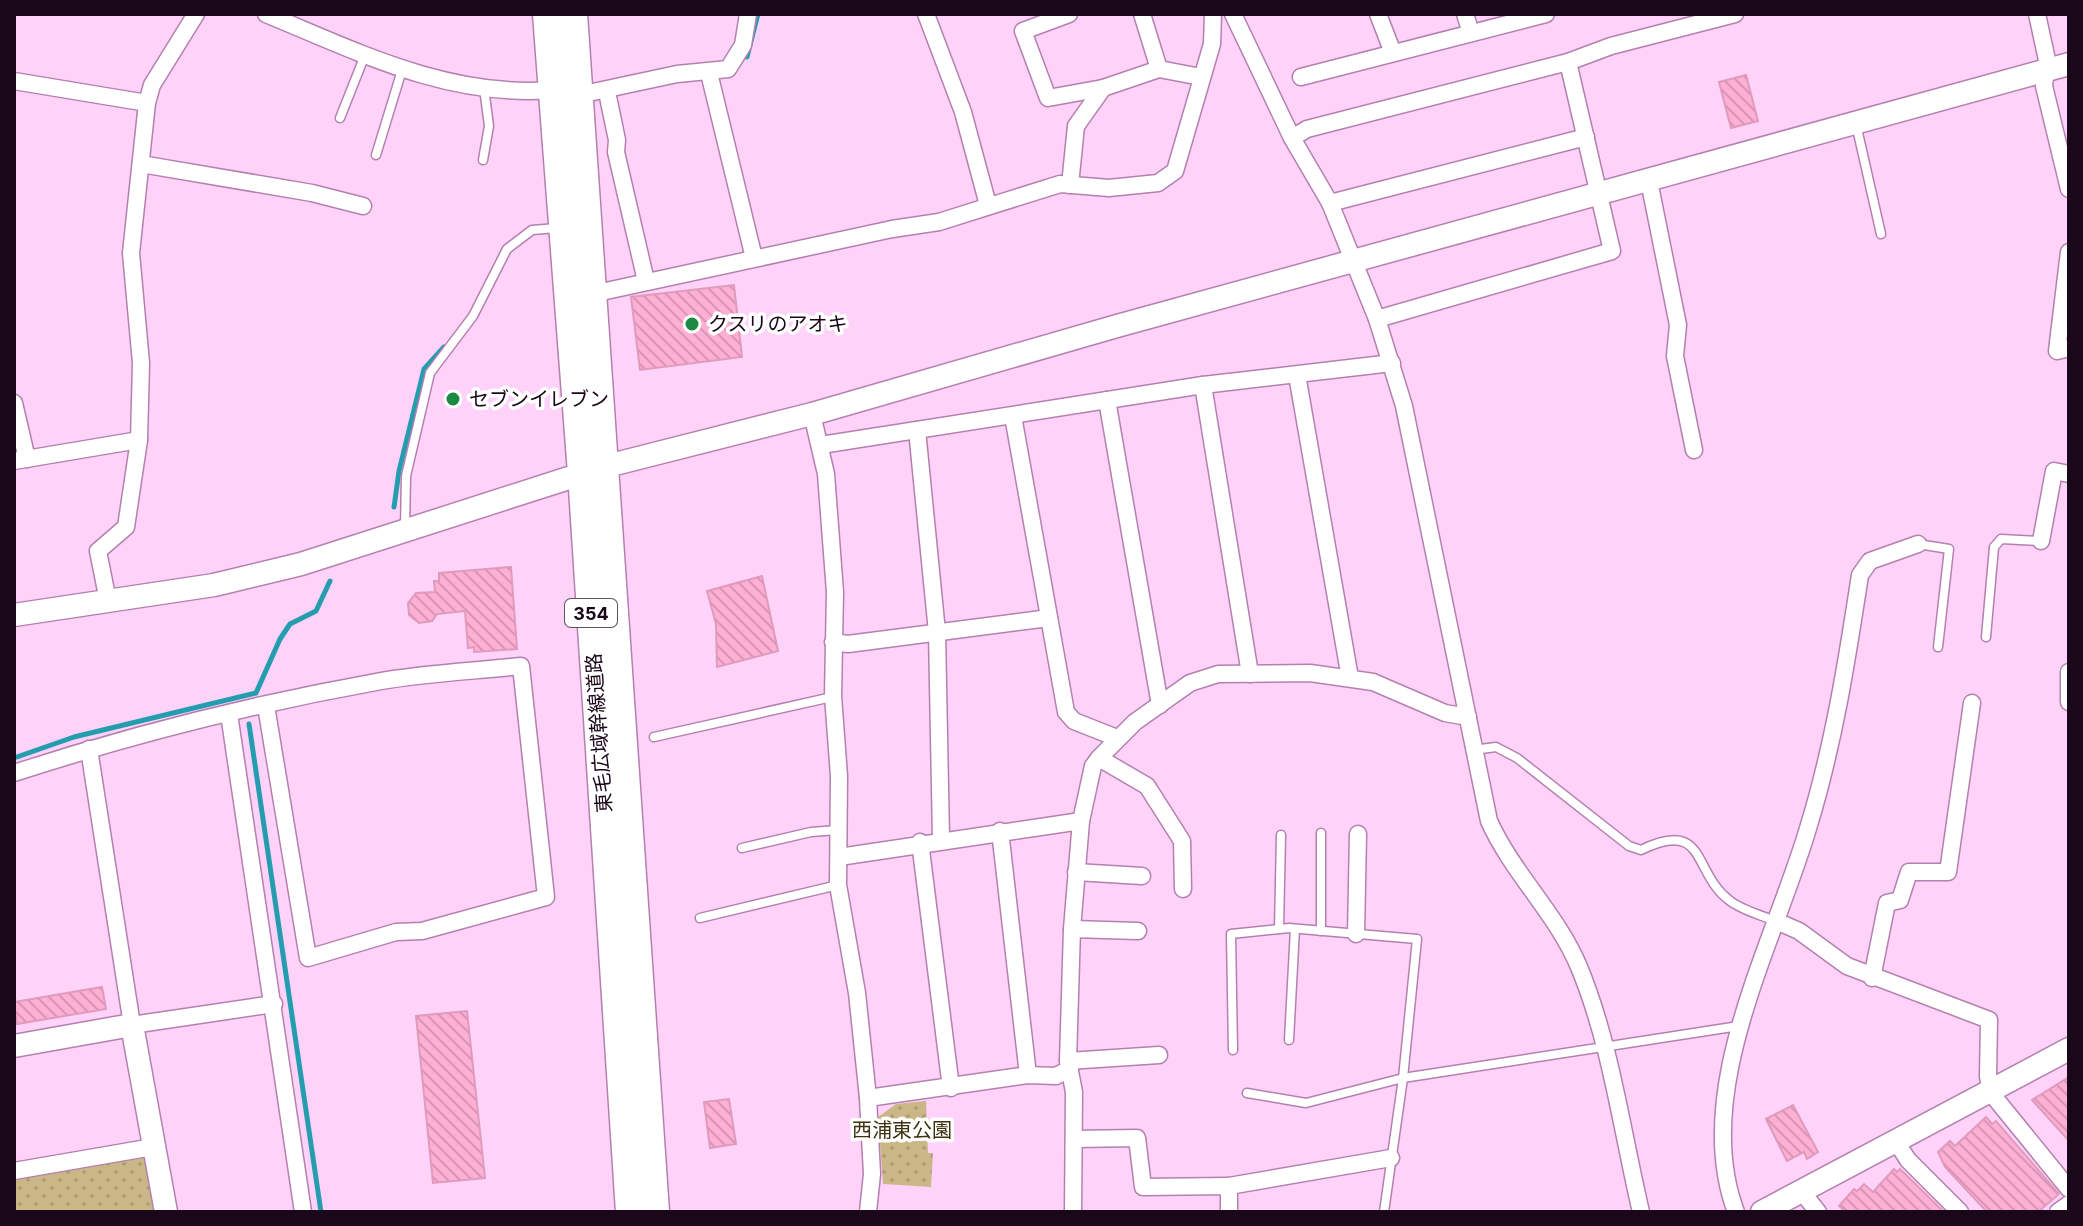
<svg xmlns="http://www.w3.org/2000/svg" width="2083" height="1226" font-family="Inter,'Noto Sans JP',sans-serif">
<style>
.green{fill:url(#green-dots)}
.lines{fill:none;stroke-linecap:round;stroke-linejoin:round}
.stream{stroke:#249dae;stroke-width:5}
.building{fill:url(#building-back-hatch);stroke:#df9bbb;stroke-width:2}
.lane-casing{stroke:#b480af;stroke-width:11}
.street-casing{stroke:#b480af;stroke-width:19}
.secondary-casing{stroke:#b480af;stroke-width:25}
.highway-casing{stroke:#b480af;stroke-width:31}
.lane{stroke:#fff;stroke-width:8}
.street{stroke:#fff;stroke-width:16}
.secondary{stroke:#fff;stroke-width:22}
.highway{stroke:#fff;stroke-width:28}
.poi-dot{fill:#1a8941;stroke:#fff;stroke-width:3}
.labels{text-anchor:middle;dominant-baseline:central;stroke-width:7;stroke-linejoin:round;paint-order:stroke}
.shield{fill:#fff;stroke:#5f515e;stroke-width:2}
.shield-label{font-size:18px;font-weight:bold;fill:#1a0719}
.poi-label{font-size:20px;fill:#1a0719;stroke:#fff;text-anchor:start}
.street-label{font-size:20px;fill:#1a0719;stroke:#fff}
.park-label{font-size:20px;fill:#3d310f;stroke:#fff}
</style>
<defs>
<pattern id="green-dots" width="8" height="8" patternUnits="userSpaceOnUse" patternTransform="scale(2)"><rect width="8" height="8" fill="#cab787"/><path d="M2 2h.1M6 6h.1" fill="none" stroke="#ad9c74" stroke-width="1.8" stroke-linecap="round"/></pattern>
<pattern id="building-back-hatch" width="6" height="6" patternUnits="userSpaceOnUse" patternTransform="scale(2)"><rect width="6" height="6" fill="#feafd4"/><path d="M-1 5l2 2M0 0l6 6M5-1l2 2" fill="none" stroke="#d995b5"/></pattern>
</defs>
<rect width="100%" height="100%" fill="#ffd2fa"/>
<g class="green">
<path d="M926 1101 928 1153H933L931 1187 883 1184 878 1117 896 1104Z"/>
<path d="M156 1154 164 1212H14V1178Z"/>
</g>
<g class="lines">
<g class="stream">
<path d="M747 57 758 14"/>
<path d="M394 507 399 471 424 369 444 347"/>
<path d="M249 724 321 1212"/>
<path d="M14 758 74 737 256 693 280 639 290 624 316 611 330 581"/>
</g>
</g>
<g class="building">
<path d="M1746 75 1758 121 1731 128 1719 82Z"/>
<path d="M734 285 742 357 640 370 631 297Z"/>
<path d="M511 567 517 649 474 652V647L468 648 465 611 437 614 432 621 419 623 409 615 408 603 416 593 435 592 434 581H439V573Z"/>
<path d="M762 576 778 651 717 667 716 624 707 591Z"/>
<path d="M102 987 106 1009 17 1024 14 1002Z"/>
<path d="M467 1011 485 1178 433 1183 416 1016Z"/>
<path d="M2069 1077V1141L2032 1100Z"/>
<path d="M729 1099 736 1144 710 1148 704 1102Z"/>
<path d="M1793 1105 1818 1152 1807 1159 1804 1152 1787 1161 1766 1119Z"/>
<path d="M1986 1117 1992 1124 1996 1121 2059 1194 2038 1212H1987L1945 1167 1938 1152 1950 1141 1955 1146Z"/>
<path d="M1894 1169 1897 1172 1900 1169 1944 1212H1846L1839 1206 1854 1189 1857 1191 1864 1184 1873 1192Z"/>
</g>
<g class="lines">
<defs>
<g id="lane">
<path d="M340 118 365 55"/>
<path d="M1856 124 1881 234"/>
<path d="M376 155 402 70"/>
<path d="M483 160 489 126 484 88"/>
<path d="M405 529 406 476 430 373 473 316 507 249 532 230 557 228"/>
<path d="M1918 544 1949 549 1938 647"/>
<path d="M1986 637 1994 547 2001 539 2041 541"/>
<path d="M654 737 832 697"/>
<path d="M1473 750 1496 747 1517 758 1629 846 1641 850C1707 818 1692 872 1729 900 1741 910 1761 915 1775 921"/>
<path d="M742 848 811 832 838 830"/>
<path d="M700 918 838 885"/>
<path d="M1279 929 1281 835"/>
<path d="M1321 931V833"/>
<path d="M1289 1040 1295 929"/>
<path d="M1233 1050 1231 934 1289 928 1417 939 1403 1078 1306 1103 1247 1093"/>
<path d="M1384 1212 1403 1078 1739 1026"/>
</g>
<g id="street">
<path d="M266 14C358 52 449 98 551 90"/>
<path d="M926 14 963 112 988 205"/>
<path d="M1069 14 1023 31 1048 98 1103 88"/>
<path d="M1142 14 1159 69"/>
<path d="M1233 14 1292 138 1330 203 1377 319 1404 406 1489 821C1513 874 1557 914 1579 967 1611 1044 1622 1132 1641 1212"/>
<path d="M1378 14 1393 53"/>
<path d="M1465 14 1471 33"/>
<path d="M2037 14 2047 60 2044 86 2069 189"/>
<path d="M709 73 754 258"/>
<path d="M1301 77 1546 14"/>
<path d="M14 81 147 103"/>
<path d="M607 92 617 140 616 152 646 281"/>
<path d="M579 95 677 74 728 69 743 45 748 14"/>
<path d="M1292 138 1307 129 1568 62 1611 46 1735 14"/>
<path d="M141 164 312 193 363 206"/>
<path d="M1649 181 1678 325 1675 356 1694 450"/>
<path d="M1070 185 1076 126 1103 88 1159 69 1201 77"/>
<path d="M1330 203 1586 137"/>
<path d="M2069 252 2057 351 2069 348"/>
<path d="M592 294 892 229 939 222 1060 184 1109 188 1158 183 1175 171 1212 44 1213 14"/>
<path d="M1377 319 1612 251 1568 62"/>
<path d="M1297 375 1350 678"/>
<path d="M1203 385 1250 674"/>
<path d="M1107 400 1160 705"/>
<path d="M14 403 27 459"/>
<path d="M812 414 826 474 835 592 833 696 839 776 838 885 857 993 868 1098 872 1174 868 1212"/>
<path d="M1013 416 1066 712 1074 721 1117 738"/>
<path d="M917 430 937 632 941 839"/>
<path d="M821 445 1203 385 1392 363"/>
<path d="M14 461 139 440"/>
<path d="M2041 541 2054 471 2069 474"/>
<path d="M108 601 98 551 126 527 139 440 141 363 131 253 147 103 152 85 196 14"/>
<path d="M833 642 848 644 1049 618"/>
<path d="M2069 672V702"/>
<path d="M229 714 303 1212"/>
<path d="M89 749 132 1025 274 1004"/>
<path d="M1099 758 1147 786 1182 841 1183 889"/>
<path d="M14 773C134 734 258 703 381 681 427 673 475 671 521 666L546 897 422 931 396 932 308 958 266 706"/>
<path d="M1000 831 1028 1075"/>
<path d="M920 842 951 1088"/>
<path d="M839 857 1081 821"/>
<path d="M1076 872 1142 876"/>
<path d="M1776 921 1799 931 1847 966 1989 1020 1988 1076 1991 1093 2069 1189"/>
<path d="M1072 929 1138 931"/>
<path d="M1356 934 1358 834"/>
<path d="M1872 978 1887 903 1900 900 1909 872H1948L1972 703"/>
<path d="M1068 1061 1159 1055"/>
<path d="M868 1098 1028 1075 1056 1076 1070 1069"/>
<path d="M1074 1139 1137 1138 1143 1187 1229 1186V1212"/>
<path d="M1897 1143 1908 1160 1960 1212"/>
<path d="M14 1171 153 1147"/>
<path d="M1229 1186 1391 1158"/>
<path d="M1802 1192 1818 1212"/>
<path d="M1073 1212 1074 1092 1068 1061 1072 929 1081 821 1093 766 1099 758 1135 722 1190 683 1218 674 1310 673 1373 682 1445 713 1468 717"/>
<path d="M1736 1212C1690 1091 1776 940 1809 825 1834 743 1847 660 1860 575L1870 561 1918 544"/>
<path d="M2058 1212 2069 1204"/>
</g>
<g id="secondary">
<path d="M14 615 214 585 301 564 603 467 812 414 1117 326 2069 64"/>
<path d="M14 1046 132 1025 166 1212"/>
<path d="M1762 1212 2069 1049"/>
</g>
<g id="highway">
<path d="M547 14 582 473 630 1212"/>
<path d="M573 14 655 1212"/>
</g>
</defs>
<use href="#lane" class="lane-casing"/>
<use href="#street" class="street-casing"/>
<use href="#secondary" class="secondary-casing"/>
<use href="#highway" class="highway-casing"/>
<use href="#lane" class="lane"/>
<use href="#street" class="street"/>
<use href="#secondary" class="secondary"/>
<use href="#highway" class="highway"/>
</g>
<g class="poi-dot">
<circle cx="692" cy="324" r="8"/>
<circle cx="453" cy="399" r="8"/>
</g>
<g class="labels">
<rect class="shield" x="565" y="599" width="52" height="28" rx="6"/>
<g class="shield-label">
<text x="591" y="613">354</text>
</g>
<g class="poi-label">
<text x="708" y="324">クスリのアオキ</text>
<text x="469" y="399">セブンイレブン</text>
</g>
<g class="street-label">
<text transform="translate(599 733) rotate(-94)">東毛広域幹線道路</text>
</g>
<g class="park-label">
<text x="902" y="1130">西浦東公園</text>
</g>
</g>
<rect width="2083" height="1226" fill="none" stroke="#1a0719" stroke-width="32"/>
</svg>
